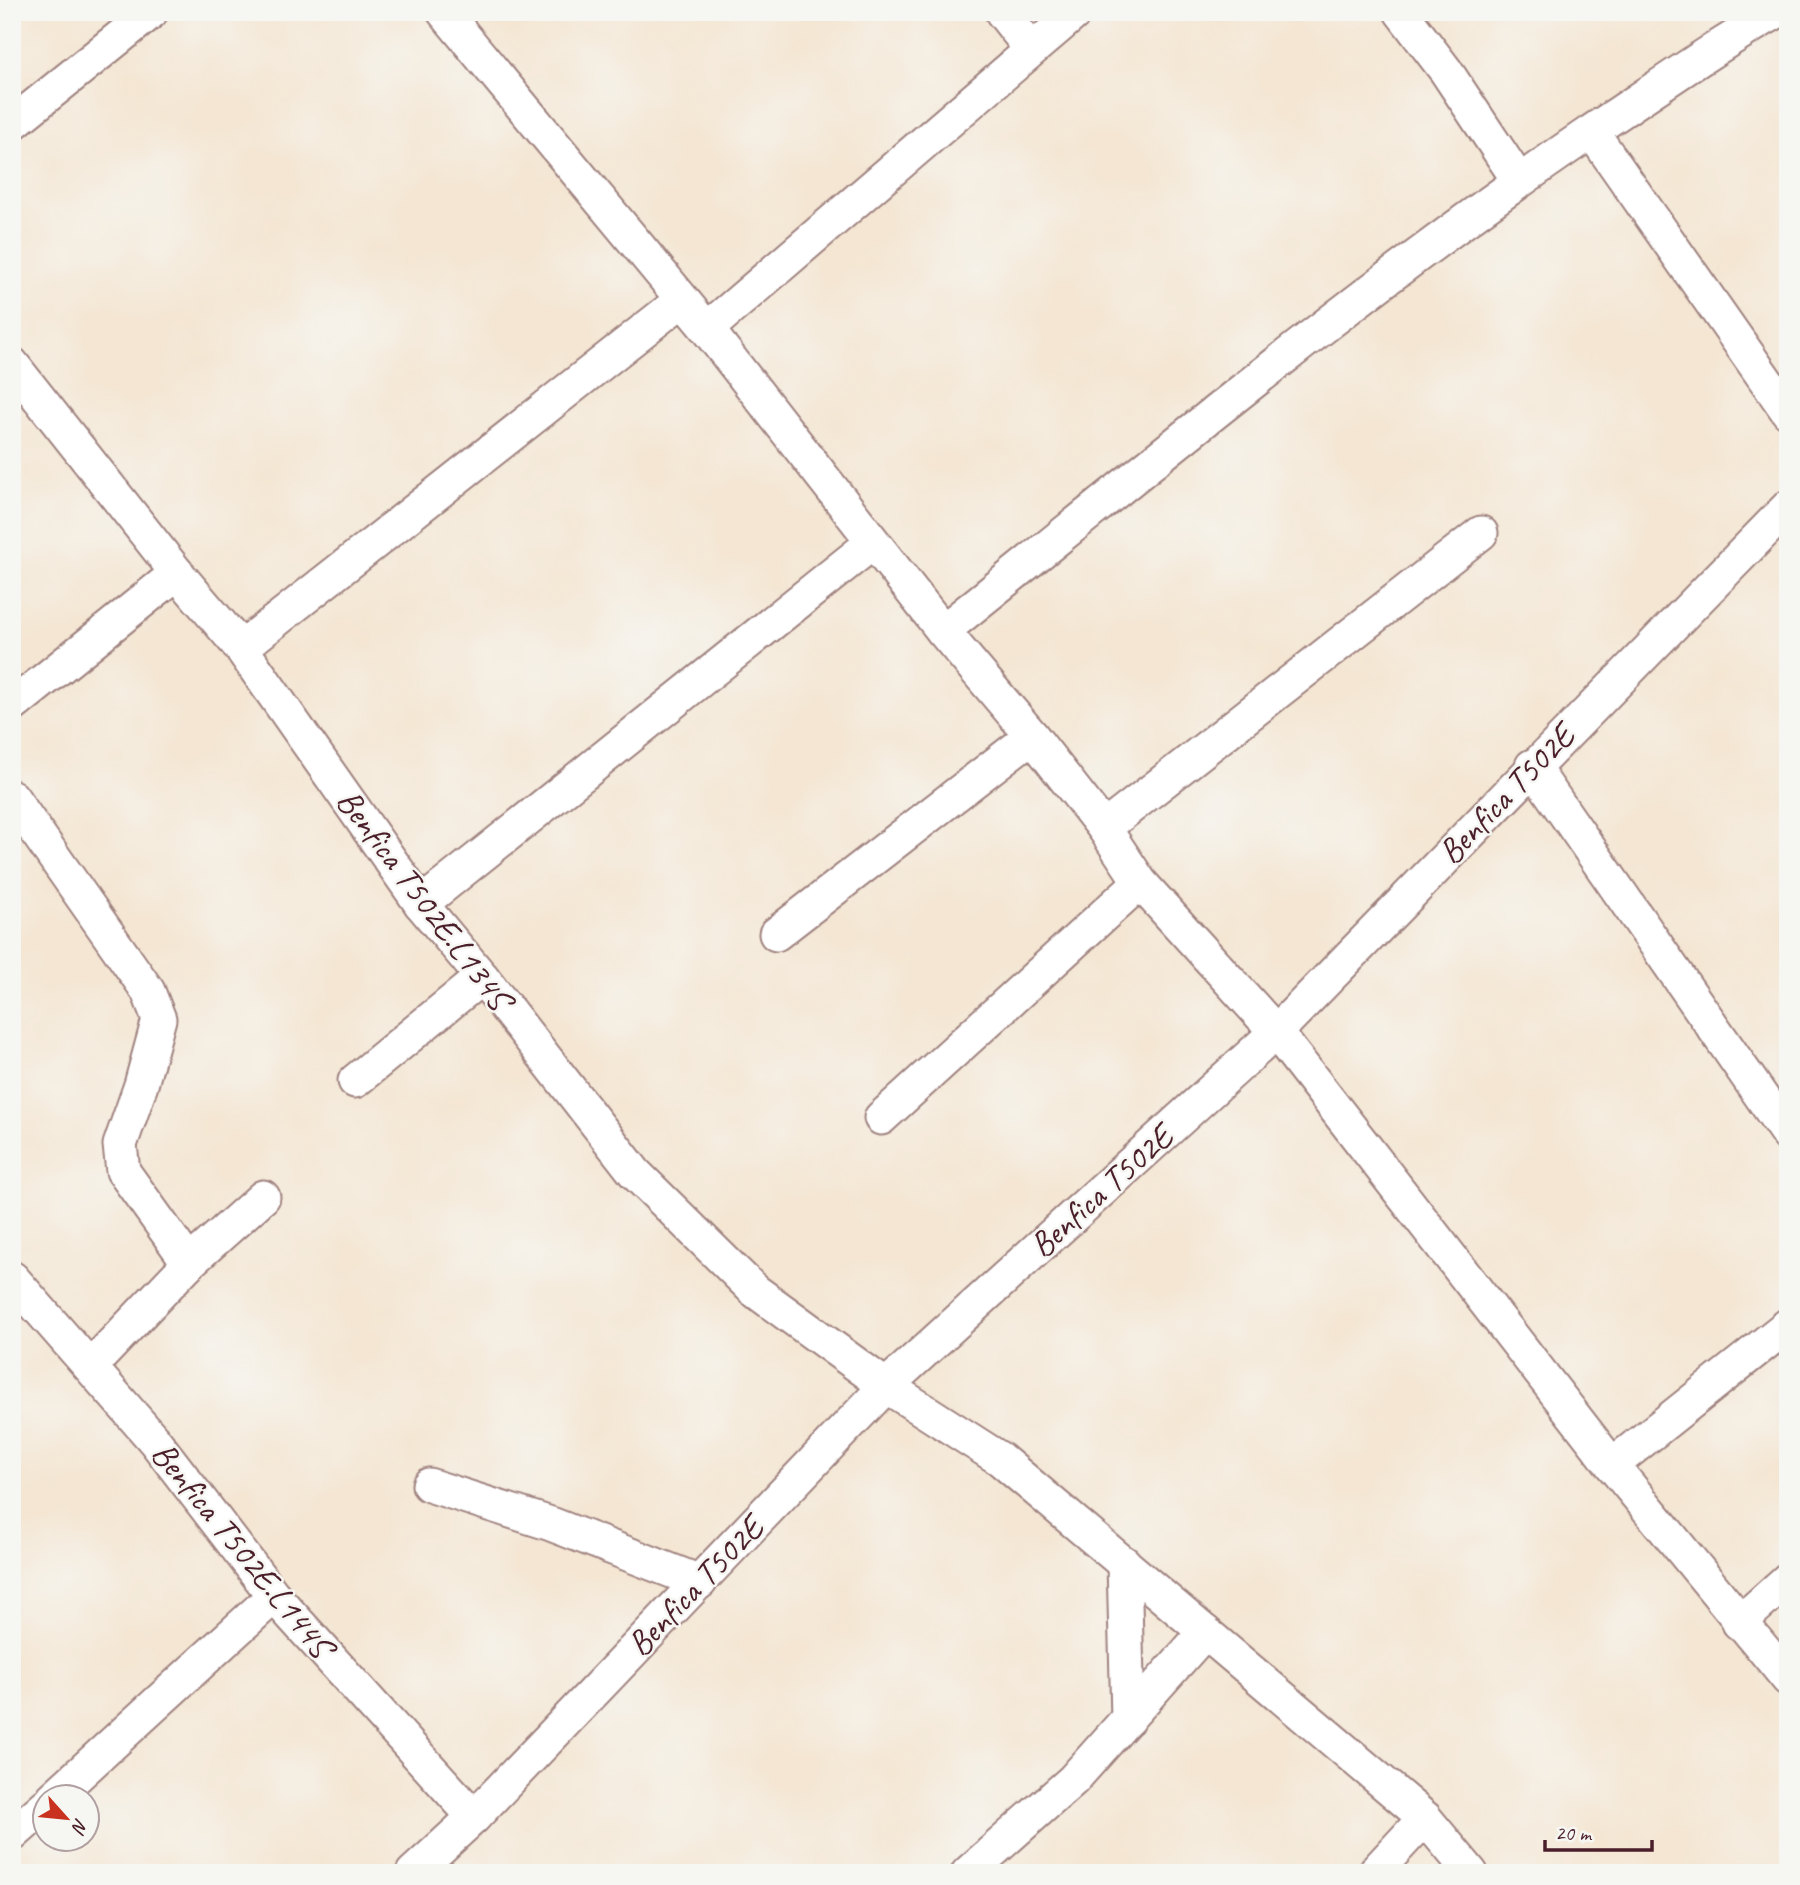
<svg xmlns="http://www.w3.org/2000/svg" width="1800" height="1885" font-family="Caveat,sans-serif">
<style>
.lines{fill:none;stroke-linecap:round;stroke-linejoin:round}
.minor-casing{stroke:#9f827f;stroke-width:37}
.minor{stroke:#fff;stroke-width:33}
.labels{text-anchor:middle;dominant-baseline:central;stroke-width:5;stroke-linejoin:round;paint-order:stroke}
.street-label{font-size:35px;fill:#4a1f2b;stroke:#f6f6f2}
</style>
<rect width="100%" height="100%" fill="#f6f6f2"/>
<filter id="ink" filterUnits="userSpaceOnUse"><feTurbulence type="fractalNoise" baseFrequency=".0143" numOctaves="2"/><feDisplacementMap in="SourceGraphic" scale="14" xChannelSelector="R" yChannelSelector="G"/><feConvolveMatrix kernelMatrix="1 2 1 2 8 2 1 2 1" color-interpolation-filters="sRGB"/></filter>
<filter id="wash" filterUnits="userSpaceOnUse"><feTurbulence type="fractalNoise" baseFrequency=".00686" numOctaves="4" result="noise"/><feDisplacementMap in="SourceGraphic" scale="28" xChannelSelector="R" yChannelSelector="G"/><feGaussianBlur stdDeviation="1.57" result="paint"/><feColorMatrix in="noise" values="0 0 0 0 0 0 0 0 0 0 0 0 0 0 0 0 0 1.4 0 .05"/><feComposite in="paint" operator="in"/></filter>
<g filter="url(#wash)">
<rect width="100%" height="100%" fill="#f4e6d3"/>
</g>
<g filter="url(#ink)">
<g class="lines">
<defs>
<g id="minor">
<path d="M444 12 707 329 943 631 1032 736 1104 828 1140 882 1276 1032 1612 1465 1788 1679"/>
<path d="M1002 12 1031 49"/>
<path d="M1401 12 1446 71 1519 181"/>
<path d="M12 124 151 12"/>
<path d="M1592 132 1788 412"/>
<path d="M707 329 1076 12"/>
<path d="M12 364 177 573 241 648 421 904 482 977 635 1173 754 1290 886 1386 1000 1459 1425 1818 1471 1873"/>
<path d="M943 631C1155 461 1364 286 1589 133 1651 92 1711 49 1776 12"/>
<path d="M241 648 682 300"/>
<path d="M12 706 177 573"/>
<path d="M1532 766 1788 1135"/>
<path d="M12 797 148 991 159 1019 141 1085 120 1145 123 1171 189 1263"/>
<path d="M1104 828 1481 533"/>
<path d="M421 904 872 543"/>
<path d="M776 934 1032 736"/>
<path d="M355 1081 482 977"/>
<path d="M881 1118 1140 882"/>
<path d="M12 1278 154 1440 274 1596 474 1817"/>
<path d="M91 1366 189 1263 263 1197"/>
<path d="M1612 1465 1788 1325"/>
<path d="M429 1485 551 1524 700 1582"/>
<path d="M1124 1563 1128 1719"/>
<path d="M1739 1623 1788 1579"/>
<path d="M53 1798 274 1596"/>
<path d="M12 1835 46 1805"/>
<path d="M413 1873 474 1817 886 1386 1276 1032 1788 507"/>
<path d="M968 1873 1073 1780 1205 1632"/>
<path d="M1374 1873 1425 1818"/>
</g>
</defs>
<use href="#minor" class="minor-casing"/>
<use href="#minor" class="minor"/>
</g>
</g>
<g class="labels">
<g class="street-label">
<text transform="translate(1506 794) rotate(-46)">Benfica T502E</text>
<text transform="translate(424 899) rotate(53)">Benfica T502E.L134S</text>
<text transform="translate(1101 1191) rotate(-42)">Benfica T502E</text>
<text transform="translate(242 1549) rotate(51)">Benfica T502E.L144S</text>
<text transform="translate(695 1586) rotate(-46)">Benfica T502E</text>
</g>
</g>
<rect width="1800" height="1885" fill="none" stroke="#f6f6f2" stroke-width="42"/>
<g transform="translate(66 1818) rotate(117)"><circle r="33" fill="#f6f6f2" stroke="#b1a0a2" stroke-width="2"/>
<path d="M0-5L12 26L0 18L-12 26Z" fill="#c8321e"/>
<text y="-10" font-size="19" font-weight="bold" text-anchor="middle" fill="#4a1f2b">N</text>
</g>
<path d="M1545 1840v10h107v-10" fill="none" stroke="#4a1f2b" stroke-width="3.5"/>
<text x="1555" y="1840" font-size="21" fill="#4a1f2b" stroke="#f6f6f2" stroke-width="5" paint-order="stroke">20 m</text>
</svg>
